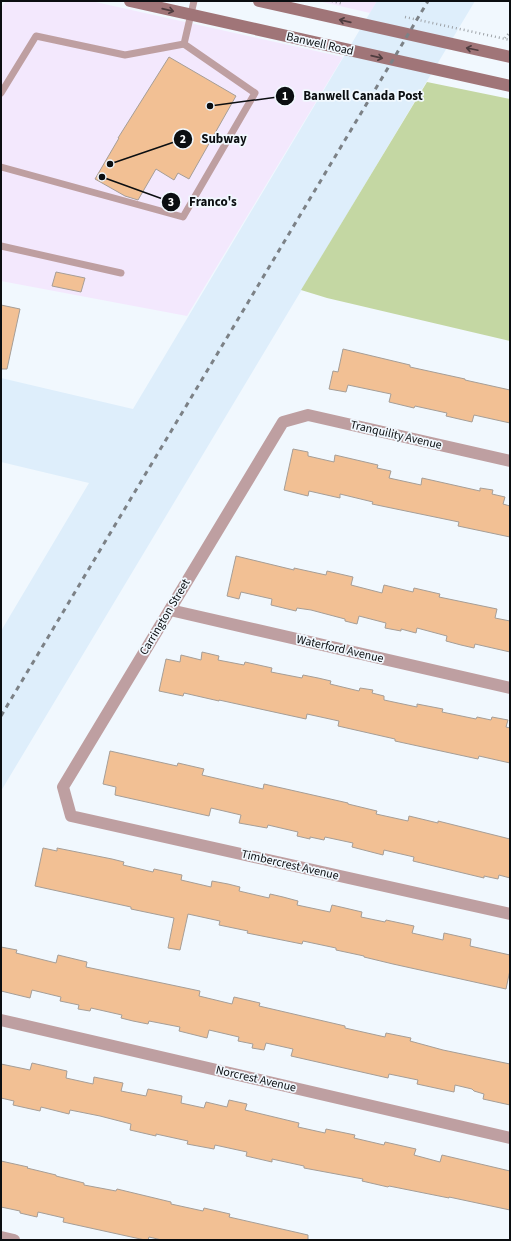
<svg xmlns="http://www.w3.org/2000/svg" width="511" height="1241" font-family="'Source Sans 3',sans-serif">
<style>
.commercial{fill:#f3e8fd}
.built{fill:#deeefb}
.green{fill:#c4d7a3}
.building{fill:#f2c094;stroke:#a69e97}
.lines{fill:none;stroke-linecap:round;stroke-linejoin:round}
.path{stroke:#9da2a7;stroke-width:2.5;stroke-dasharray:1 3;stroke-linecap:butt}
.lane{stroke:#be9fa1;stroke-width:7}
.street{stroke:#be9fa1;stroke-width:12}
.secondary{stroke:#a07578;stroke-width:12}
.rail{stroke:#7c8186;stroke-width:3;stroke-dasharray:5 5;stroke-linecap:butt}
.oneway{stroke:#4e3c3f}
.labels{text-anchor:middle;dominant-baseline:central;stroke-width:3.5;stroke-linejoin:round;paint-order:stroke}
.street-label{font-size:12px;fill:#0b0e11;stroke:#f1f8fe}
.leader{fill:none;stroke:#0b0e11;stroke-width:1.5}
.callout-dot{fill:#0b0e11;stroke:#f1f8fe;stroke-width:1.5}
.mark-label{font-size:12px;text-anchor:middle;font-weight:bold;fill:#fff}
.callout-label{font-size:13px;text-anchor:middle;font-weight:bold;fill:#0b0e11;stroke:#f1f8fe;stroke-width:3.5;stroke-linejoin:round;paint-order:stroke}
</style>
<rect width="100%" height="100%" fill="#f1f8fe"/>
<g class="commercial">
<path d="M6 1H91L343 57 187 316 1 281V8Z"/>
<path d="M318 1H377L370 13Z"/>
</g>
<path class="built" d="M377 1H475L1 791V631L89 483 1 462V378L133 409Z"/>
<path class="green" d="M427 82 510 99V341L327 298 301 290Z"/>
<g class="building">
<path d="M169 57 236 96 189 179 178 173 174 180 156 169 138 200 125 196 95 179 119 138H118Z"/>
<path d="M56 272 85 278 81 292 52 286Z"/>
<path d="M1 305 20 309 7 369H1Z"/>
<path d="M343 349 410 365V367L465 379V380L510 390V423L474 415 472 422 446 416 447 413 415 406 414 408 389 402 391 394 348 385 346 392 329 389 333 371 338 372Z"/>
<path d="M293 449 308 452V456L334 462 335 455 378 465 377 468 391 471 389 478 421 485 422 478 480 491V488L493 490 492 494 505 497 503 504 510 506V537L458 526 459 522 372 504 373 502 340 494V498L309 491 308 496 284 490Z"/>
<path d="M236 556 294 570V568L326 575 327 571 353 577 351 585 382 593 384 585 413 592 414 588 440 594 439 597 497 609 495 618 510 621V652L475 644 474 648 461 645 446 641 447 636 417 628 416 633 401 629V631L385 628 386 623 359 616 357 624 345 621V619L311 610 297 608 296 611 271 605 272 599 241 592 239 599 227 596Z"/>
<path d="M202 652 219 656 218 660 244 665 245 662 272 668 271 672 302 678 303 675 318 678 331 681 330 684 359 691 360 688 373 690 372 693 384 696V700L417 707V704L443 709 442 712 476 719 477 717 491 720 492 717 508 720 506 727 510 728V763L479 756 478 759 395 741V739L338 726 339 721 307 714 306 719 219 700V701L184 693 183 696 159 691 166 659 180 662 181 655 201 660Z"/>
<path d="M110 751 177 766 178 763 204 769 202 775 263 789 264 784 348 803V804L377 811 376 814 408 821 409 816 438 823V821L510 839V878L499 875 498 879 484 876V878L413 861 414 857 384 850 383 855 352 847 353 843 325 837 324 840 310 837V839L297 836 298 832 268 825 267 828 239 823 241 815 211 808 209 816 115 795 116 787 103 784Z"/>
<path d="M43 848 57 851V848L112 859 124 862 123 865 153 872 154 869 182 875 181 880 211 887 212 881 228 884 240 887 239 891 269 898 270 894 283 897 298 901 297 905 330 912 332 905 345 908 362 912 361 917 385 922 386 920 414 926 412 933 443 940 444 933 471 939 470 946 510 955V970L506 989 393 964 364 957V956L336 950V948L303 941 302 944 247 933 248 931 219 925 220 921 188 914 180 950 168 948 174 918 131 909V907L108 902 35 886Z"/>
<path d="M1 947 17 950 16 953 56 963 58 955 87 962 86 967 200 991 199 996 232 1004 234 997 260 1003 259 1006 345 1026V1028L385 1037 386 1033 411 1038 410 1041 443 1050 510 1064V1105L483 1099 484 1094 474 1091 472 1089 455 1085 454 1092 417 1084 418 1080 389 1074 388 1078 291 1056 293 1049 266 1043 264 1050 252 1048 253 1044 238 1041 239 1037 222 1033 209 1030 207 1038 179 1031 180 1027 149 1021 148 1024 133 1021 121 1018 122 1015 91 1008 90 1011 78 1009 79 1005 60 1001 61 997 32 990 30 998 1 991Z"/>
<path d="M32 1063 67 1071 66 1078 93 1084 94 1077 123 1083 121 1091 146 1096 148 1089 182 1096 181 1103 204 1108 206 1102 227 1107 229 1100 247 1104 245 1110 299 1123 298 1127 325 1133 326 1129 355 1135 354 1138 384 1145 385 1142 416 1149 414 1155 440 1162 442 1155 510 1171V1210L449 1197V1198L389 1186 388 1187 362 1181 363 1179 304 1168V1166L272 1159V1162L246 1156 247 1152 215 1145 214 1149 187 1144 188 1141 156 1134V1136L130 1130 131 1124 100 1116 70 1110 69 1114 41 1107 40 1111 13 1105 14 1101 1 1098V1064L30 1070Z"/>
<path d="M1 1161 28 1167 27 1168 56 1175V1176L84 1183V1185L116 1191 117 1189 171 1202V1204L203 1211 204 1208 230 1214 229 1217 308 1235V1240H162L149 1237 148 1240H145L63 1222 64 1218 38 1212 37 1217 20 1213V1211L1 1207Z"/>
</g>
<g class="lines">
<g class="path">
<path d="M332 1 343 4"/>
<path d="M405 17 510 40"/>
<path d="M505 38 510 32"/>
</g>
<g class="lane">
<path d="M1 93 36 36 125 55 184 44 194 1"/>
<path d="M1 167 183 217 255 93 184 44"/>
<path d="M1 246 121 273"/>
</g>
<g class="street">
<path d="M510 461 308 415 283 422 63 787 71 816 510 914"/>
<path d="M170 610 510 688"/>
<path d="M1 1020 510 1138"/>
<path d="M1 1237 14 1240"/>
</g>
<g class="secondary">
<path d="M130 1 510 86"/>
<path d="M259 1 510 57"/>
</g>
<path class="rail" d="M1 716 428 1"/>
</g>
<defs><path id="oneway-shaft" d="M-6 0H5M1.5-3L5.5 0L1.5 3" fill="none" stroke-width="1.6" stroke-linecap="round" stroke-linejoin="round"/></defs>
<g class="oneway">
<use href="#oneway-shaft" transform="translate(168 10) rotate(13)"/>
<use href="#oneway-shaft" transform="translate(345 21) rotate(-167)"/>
<use href="#oneway-shaft" transform="translate(472 49) rotate(-168)"/>
<use href="#oneway-shaft" transform="translate(377 57) rotate(13)"/>
</g>
<g class="labels">
<g class="street-label">
<text transform="translate(320 44) rotate(13)">Banwell Road</text>
<text transform="translate(396 435) rotate(13)">Tranquility Avenue</text>
<text transform="translate(165 617) rotate(-59)">Carrington Street</text>
<text transform="translate(340 649) rotate(13)">Waterford Avenue</text>
<text transform="translate(290 865) rotate(13)">Timbercrest Avenue</text>
<text transform="translate(256 1079) rotate(13)">Norcrest Avenue</text>
</g>
</g>
<path class="leader" d="M210 106L285 96M110 164L183 139M102 177L171 202"/>
<g class="callout-dot">
<circle cx="210" cy="106" r="4"/>
<circle cx="110" cy="164" r="4"/>
<circle cx="102" cy="177" r="4"/>
<circle cx="285" cy="96" r="10"/>
<circle cx="183" cy="139" r="10"/>
<circle cx="171" cy="202" r="10"/>
</g>
<g class="mark-label">
<text x="285" y="100">1</text>
<text x="183" y="143">2</text>
<text x="171" y="206">3</text>
</g>
<g class="callout-label">
<text x="363" y="100">Banwell Canada Post</text>
<text x="224" y="143">Subway</text>
<text x="213" y="206">Franco's</text>
</g>
<rect width="511" height="1241" fill="none" stroke="#0b0e11" stroke-width="4"/>
</svg>
